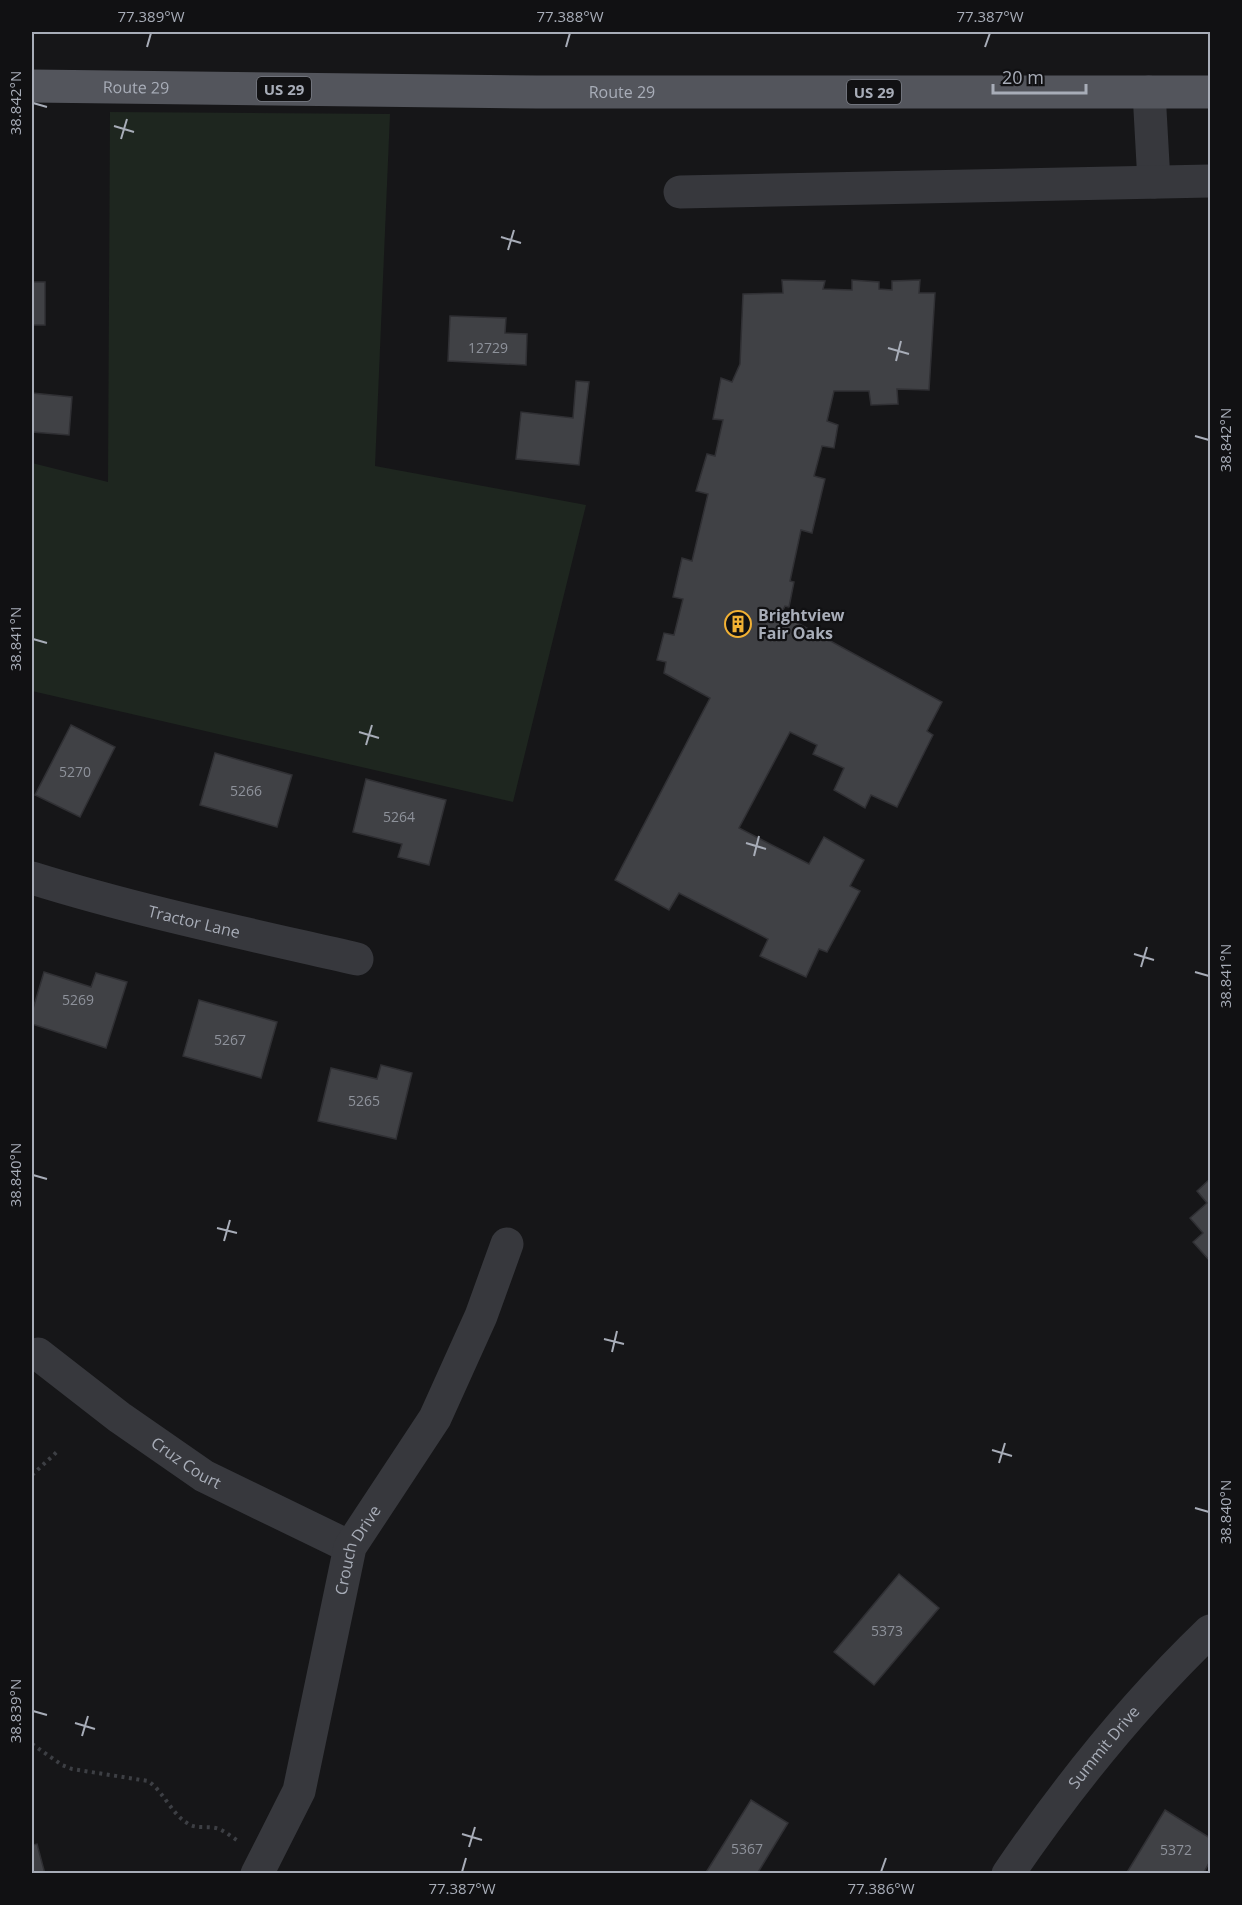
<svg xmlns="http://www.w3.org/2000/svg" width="1242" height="1905" font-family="'Open Sans',sans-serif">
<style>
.green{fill:#1e261f}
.building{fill:#404145;stroke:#303034;stroke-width:1.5}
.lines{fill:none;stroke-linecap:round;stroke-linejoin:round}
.path{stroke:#3d3f44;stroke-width:4;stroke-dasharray:3 4.5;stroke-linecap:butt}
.minor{stroke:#37383d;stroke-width:33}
.major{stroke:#53555c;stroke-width:33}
.ticks{fill:none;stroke:#a8adb8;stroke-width:2}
.labels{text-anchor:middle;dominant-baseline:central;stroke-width:4.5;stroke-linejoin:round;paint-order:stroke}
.number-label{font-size:14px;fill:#8e929b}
.shield{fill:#111113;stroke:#7b7e86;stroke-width:1.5}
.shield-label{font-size:15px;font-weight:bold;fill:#a8adb8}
.street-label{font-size:16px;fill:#a8adb8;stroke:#111113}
.poi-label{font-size:16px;font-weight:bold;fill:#a8adb8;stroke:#111113;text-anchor:start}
.neatline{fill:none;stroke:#a8adb8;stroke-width:2}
.ticks-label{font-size:15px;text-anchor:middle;fill:#a8adb8}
</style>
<rect width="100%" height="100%" fill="#161618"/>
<path class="green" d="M110 112 390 114 375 466 586 505 513 802 32 691V463L108 482Z"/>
<g class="building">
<path d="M782 280 825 281 823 289 852 290V280L879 282V289L892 290V281L920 280 919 293H935L929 390 897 389 898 404 871 405 869 391H834L827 421 838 425 834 448 822 446 814 476 825 479 812 533 801 530 790 581 794 582 789 607 785 606 781 614 942 702 927 731 933 735 897 807 871 795 865 808 834 790 844 768 813 754 817 745 790 732 739 828 809 864 824 837 864 860 850 886 860 891 827 952 819 949 806 977 760 956 768 939 679 893 669 910 615 880 710 698 664 673 666 662 657 660 664 633 674 635 683 599 673 597 682 558 692 561 708 494 696 491 707 454 715 456 723 420 713 419 721 378 732 382 740 364 743 294 783 293Z"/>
<rect x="32" y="282" width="13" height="43"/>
<path d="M450 316 506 318 505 333 527 334 526 365 448 361Z"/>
<path d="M576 381 589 382 579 465 516 459 521 412 573 418Z"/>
<path d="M32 393 72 397 69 435 32 432Z"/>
<path d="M71 725 115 747 80 817 35 795Z"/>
<path d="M215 753 292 775 277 827 200 805Z"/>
<path d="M366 779 446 800 429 865 398 857 402 844 353 832Z"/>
<path d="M44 972 91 987 96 973 127 982 106 1048 32 1024V1012Z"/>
<path d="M199 1000 277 1022 261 1078 183 1056Z"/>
<path d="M381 1065 412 1073 396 1139 318 1121 331 1068 377 1079Z"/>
<path d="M1210 1179V1261L1193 1242 1203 1233 1190 1218 1207 1203 1197 1191Z"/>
<path d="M899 1574 939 1608 874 1685 834 1652Z"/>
<path d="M751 1800 788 1823 757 1874H705Z"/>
<path d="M1165 1810 1210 1838V1861L1203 1874H1126Z"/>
<path d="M37 1844 45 1874H32V1845Z"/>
</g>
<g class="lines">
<g class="path">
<path d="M32 1475 59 1450"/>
<path d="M32 1744 62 1765 72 1769 148 1781C164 1792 171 1813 187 1823 196 1830 209 1825 219 1829 226 1832 233 1838 240 1842"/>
</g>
<g class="minor">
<path d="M1149 92 1154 182"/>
<path d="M680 192 1210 181"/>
<path id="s1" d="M32 878C138 911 248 934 357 959"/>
<path id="s2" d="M38 1354 119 1417 204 1476 350 1547"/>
<path id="s3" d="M257 1874 299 1791 350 1547 435 1418 481 1316 507 1244"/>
<path id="s4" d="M1008 1874C1068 1786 1134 1704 1210 1631"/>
</g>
<path class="major" id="s5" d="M32 86 537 92H1210"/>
</g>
<path class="ticks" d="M147 47 151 33M566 47 570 33M985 47 990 33M33 103 47 107M114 126 134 132M121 139 127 119M501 237 521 243M508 250 514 230M888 348 909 354M896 361 901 341M1195 436 1209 440M33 639 47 643M359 732 379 738M366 745 372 725M746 843 766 849M754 856 759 836M1134 954 1154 960M1141 967 1147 947M1195 972 1209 976M33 1175 47 1179M217 1228 237 1233M224 1241 230 1220M604 1339 624 1344M612 1352 617 1331M992 1450 1012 1456M999 1463 1005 1443M1195 1508 1209 1512M33 1711 47 1715M75 1723 95 1729M82 1736 88 1716M462 1834 482 1840M469 1847 475 1827M462 1872 466 1858M881 1872 886 1858"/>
<defs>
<symbol id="building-ring" viewBox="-11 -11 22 22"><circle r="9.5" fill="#111113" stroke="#f2b134" stroke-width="1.5"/><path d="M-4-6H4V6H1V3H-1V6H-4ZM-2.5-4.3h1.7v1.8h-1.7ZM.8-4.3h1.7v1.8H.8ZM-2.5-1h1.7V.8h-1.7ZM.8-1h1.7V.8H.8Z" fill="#f2b134"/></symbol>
</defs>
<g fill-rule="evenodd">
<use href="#building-ring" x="723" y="609" width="30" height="30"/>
</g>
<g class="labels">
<g class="number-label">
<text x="488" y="347">12729</text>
<text x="75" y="771">5270</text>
<text x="246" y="790">5266</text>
<text x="399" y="816">5264</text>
<text x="78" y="999">5269</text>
<text x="230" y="1039">5267</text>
<text x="364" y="1100">5265</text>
<text x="887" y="1630">5373</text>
<text x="747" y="1848">5367</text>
<text x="1176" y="1849">5372</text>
</g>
<g class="shield">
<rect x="257" y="77" width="54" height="24" rx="4.5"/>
<rect x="847" y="80" width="54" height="24" rx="4.5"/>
</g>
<g class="shield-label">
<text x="284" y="89">US 29</text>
<text x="874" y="92">US 29</text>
</g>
<g class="street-label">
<text stroke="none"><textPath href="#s5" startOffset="104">Route 29</textPath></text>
<text stroke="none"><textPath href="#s5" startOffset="590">Route 29</textPath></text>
<text stroke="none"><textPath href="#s1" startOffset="168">Tractor Lane</textPath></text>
<text stroke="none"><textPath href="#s2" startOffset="184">Cruz Court</textPath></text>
<text stroke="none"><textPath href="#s3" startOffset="342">Crouch Drive</textPath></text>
<text stroke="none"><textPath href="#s4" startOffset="159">Summit Drive</textPath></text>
</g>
<g class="poi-label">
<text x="758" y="615">Brightview<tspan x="758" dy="18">Fair Oaks</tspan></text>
</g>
</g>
<rect width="1242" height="1905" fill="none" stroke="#111113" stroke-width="66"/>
<path d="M993 84v9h93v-9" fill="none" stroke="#a8adb8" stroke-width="3"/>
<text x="1002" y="84" font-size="18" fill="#a8adb8" stroke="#111113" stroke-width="4.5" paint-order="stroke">20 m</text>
<rect x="33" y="33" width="1176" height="1839" class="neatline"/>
<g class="ticks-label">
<text x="151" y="22">77.389°W</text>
<text x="570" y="22">77.388°W</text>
<text x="990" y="22">77.387°W</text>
<text transform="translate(16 103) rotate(-90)" y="5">38.842°N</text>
<text transform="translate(1226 440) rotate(-90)" y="5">38.842°N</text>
<text transform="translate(16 639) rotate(-90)" y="5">38.841°N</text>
<text transform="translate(1226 976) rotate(-90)" y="5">38.841°N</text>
<text transform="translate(16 1175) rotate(-90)" y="5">38.840°N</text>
<text transform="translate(1226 1512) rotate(-90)" y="5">38.840°N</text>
<text transform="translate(16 1711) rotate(-90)" y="5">38.839°N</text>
<text x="462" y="1894">77.387°W</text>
<text x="881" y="1894">77.386°W</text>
</g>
</svg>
